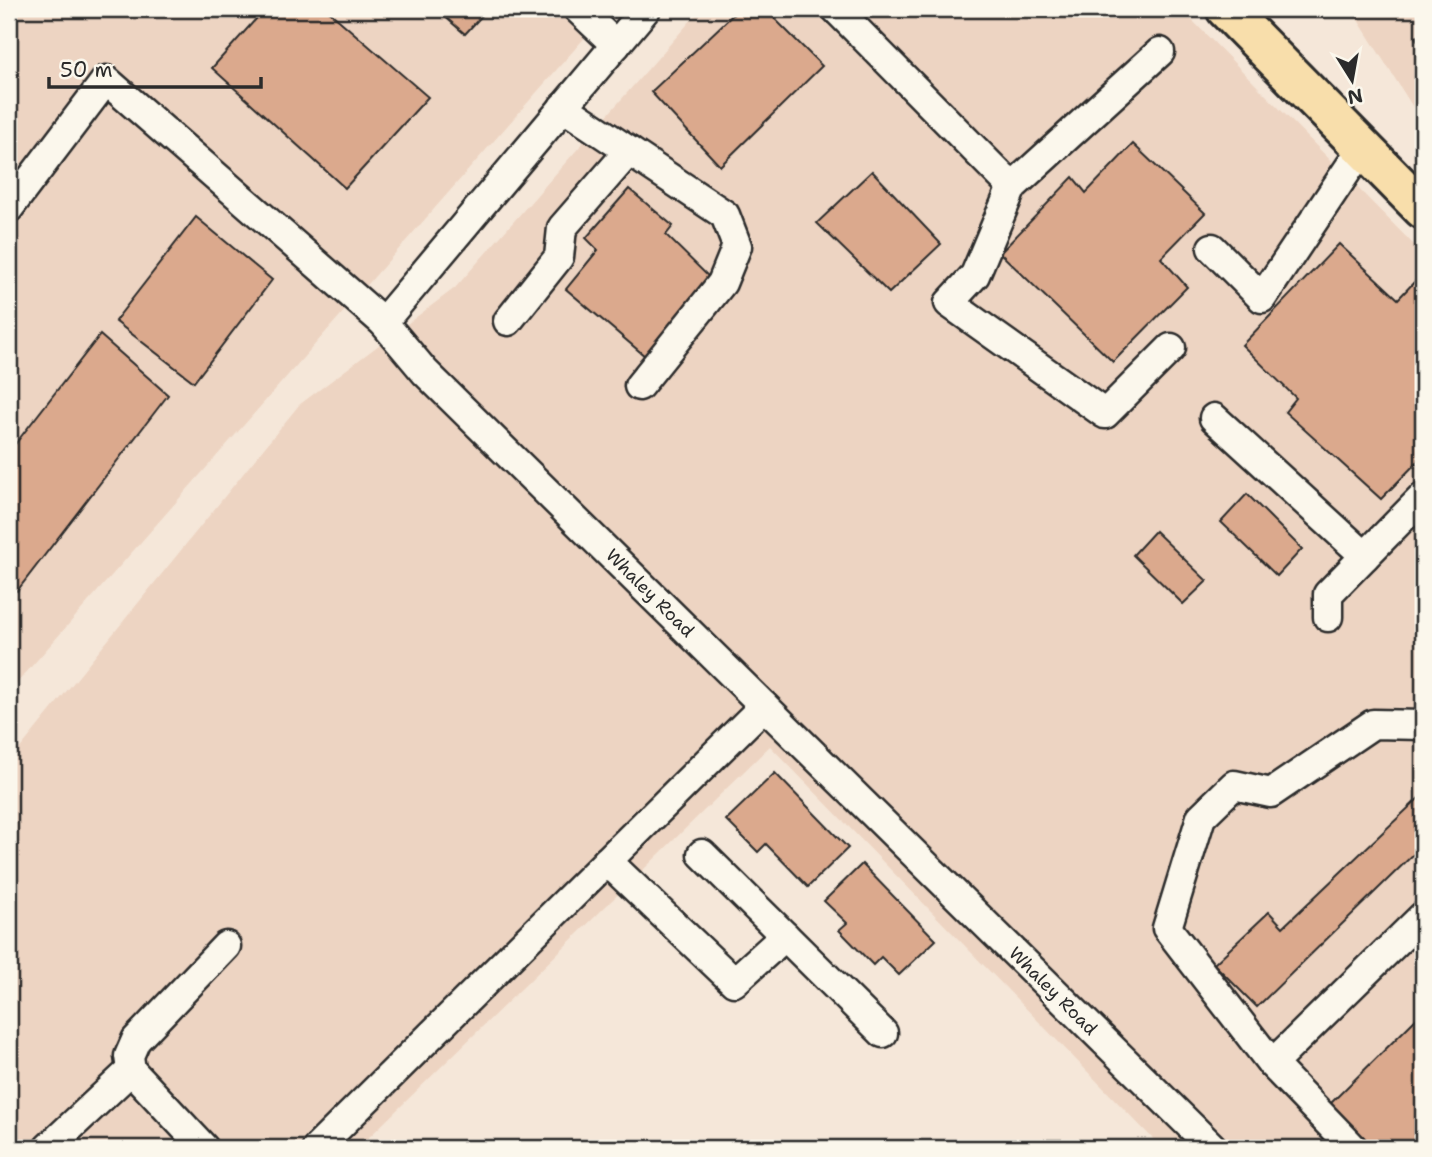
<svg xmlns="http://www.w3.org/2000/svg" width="1432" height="1157" font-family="'Shantell Sans',sans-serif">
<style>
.built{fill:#edd4c2}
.building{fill:#dba98d;stroke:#2b2b2b;stroke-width:2}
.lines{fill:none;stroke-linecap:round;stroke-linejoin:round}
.minor-casing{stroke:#2b2b2b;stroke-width:33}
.highway-casing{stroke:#2b2b2b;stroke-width:44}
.path{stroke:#2b2b2b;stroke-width:4.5;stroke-dasharray:7 5;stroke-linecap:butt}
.minor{stroke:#fbf7ec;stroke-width:28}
.highway{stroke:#f8deab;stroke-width:38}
.labels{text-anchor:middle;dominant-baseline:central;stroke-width:7;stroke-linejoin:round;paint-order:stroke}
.street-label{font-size:18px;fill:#2b2b2b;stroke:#fbf7ec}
</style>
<rect width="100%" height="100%" fill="#f5e7d9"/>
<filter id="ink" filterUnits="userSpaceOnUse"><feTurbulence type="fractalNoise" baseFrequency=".0143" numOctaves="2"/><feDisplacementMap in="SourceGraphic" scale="14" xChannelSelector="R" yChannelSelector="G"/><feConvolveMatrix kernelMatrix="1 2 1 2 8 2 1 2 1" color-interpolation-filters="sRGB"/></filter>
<g filter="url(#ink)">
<g class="built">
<path d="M9 9H610L9 692Z"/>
<path d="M701 9H1181L1423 254V1148H1162L770 746 358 1148H9V762L299 405 455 288Z"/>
<path d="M1347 9H1423V123L1358 20Z"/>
</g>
<g class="building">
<path d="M265 9H326L428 97 345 188 212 68Z"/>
<path d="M436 9H488L465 34Z"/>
<path d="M739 9H765L822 66 720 166 651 92Z"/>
<path d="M1133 144 1205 213 1161 258 1187 287 1113 362 1000 253 1073 177 1086 193Z"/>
<path d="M872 171 941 244 889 293 817 223Z"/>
<path d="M629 189 673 226 666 235 711 279 645 356 566 289 598 250 586 238Z"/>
<path d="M196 217 272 280 194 382 115 321Z"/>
<path d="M1339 244 1398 299 1419 277 1423 281V456L1381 499 1285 412 1296 398 1242 345Z"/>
<path d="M100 335 168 395 17 591 9 584V452Z"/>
<path d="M1247 494 1302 549 1277 576 1221 522Z"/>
<path d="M1155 531 1207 581 1183 604 1133 555Z"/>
<path d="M775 773 848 848 808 887 766 844 758 852 726 820Z"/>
<path d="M1423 794V845L1257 1007 1214 964 1269 912 1283 927Z"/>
<path d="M862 864 936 940 899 975 881 957 873 965 839 930 847 923 824 901Z"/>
<path d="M1423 1012V1148H1370L1328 1106Z"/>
</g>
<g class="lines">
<defs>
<g id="minor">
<path d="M578 9 616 45"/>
<path d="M646 9 383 322 425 372 1213 1148"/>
<path d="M836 9 1012 187 1160 52"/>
<path d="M563 107 725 215 737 246 722 283 639 386"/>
<path d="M1012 187 975 275 949 303 1105 414 1171 348"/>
<path d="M9 208 106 80 383 322"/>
<path d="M1212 248 1262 298 1363 147"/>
<path d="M508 321 559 257 562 228 629 151"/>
<path d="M1214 418 1365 556"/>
<path d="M1328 617V594L1423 497"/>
<path d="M607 861 734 982 785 936 702 854"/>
<path d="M785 936 883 1033"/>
<path d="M1272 1064 1167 928 1201 817 1234 785 1271 793 1373 724 1423 725"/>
<path d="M48 1148 131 1070"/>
<path d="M204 1148 131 1070 129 1056 136 1040 226 946"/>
<path d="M317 1148 764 706"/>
<path d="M1353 1148 1272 1064 1423 916"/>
</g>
<path id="highway" d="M1226 9 1423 209"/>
</defs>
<use href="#minor" class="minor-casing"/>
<use href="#highway" class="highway-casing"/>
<path class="path" d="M1415 39 1423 35"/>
<use href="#minor" class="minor"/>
<use href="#highway" class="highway"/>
</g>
</g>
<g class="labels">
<g class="street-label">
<text transform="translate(650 593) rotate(45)">Whaley Road</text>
<text transform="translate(1053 991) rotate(45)">Whaley Road</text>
</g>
</g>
<rect width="1432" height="1157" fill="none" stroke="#fbf7ec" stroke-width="35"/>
<rect x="18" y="18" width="1397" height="1122" fill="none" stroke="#2b2b2b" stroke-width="2.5" filter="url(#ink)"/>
<g transform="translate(1352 80) rotate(169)" stroke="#fbf7ec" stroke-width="5" paint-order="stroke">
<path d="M0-5L12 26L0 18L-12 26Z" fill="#2b2b2b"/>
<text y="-10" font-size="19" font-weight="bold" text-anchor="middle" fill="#2b2b2b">N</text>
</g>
<path d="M49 77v10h212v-10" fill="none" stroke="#2b2b2b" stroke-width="3.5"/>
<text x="60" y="77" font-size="21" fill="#2b2b2b" stroke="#fbf7ec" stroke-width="5" paint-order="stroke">50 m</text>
</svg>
